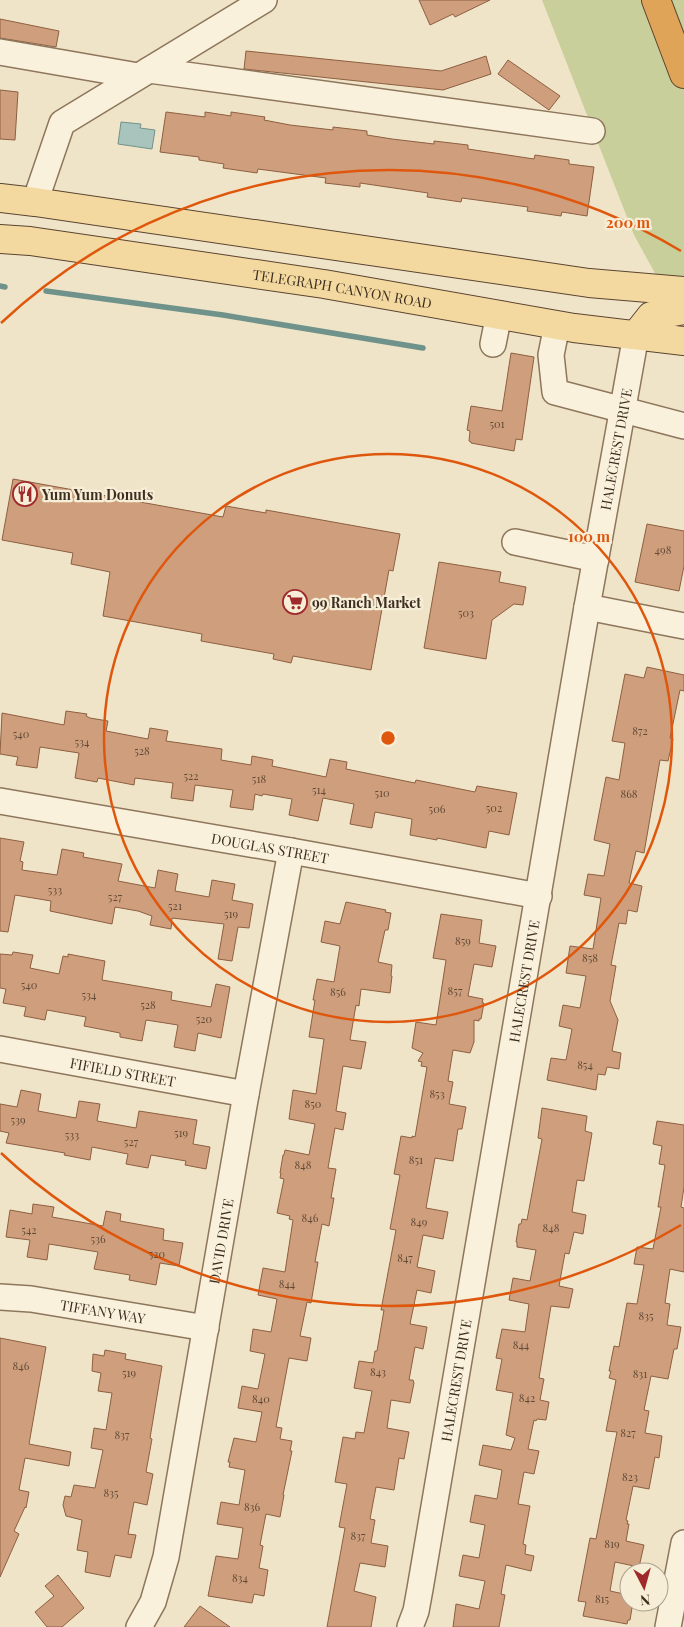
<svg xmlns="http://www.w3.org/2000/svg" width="684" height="1627" font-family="'Playfair Display',serif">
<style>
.green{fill:#c9cf9b}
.water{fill:#a9c4bc;stroke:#6f938a}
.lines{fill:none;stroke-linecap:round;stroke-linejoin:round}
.stream{stroke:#6f938a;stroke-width:5.5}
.building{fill:#cf9f7d;stroke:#8d5f41}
.minor-casing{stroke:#8d765c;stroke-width:28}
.major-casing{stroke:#5b4430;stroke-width:30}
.highway-casing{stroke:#5b4430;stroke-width:30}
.minor{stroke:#faf1dc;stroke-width:25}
.major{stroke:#f3d9a0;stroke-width:28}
.highway{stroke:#e0a458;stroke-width:28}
.ring{fill:none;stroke:#df570d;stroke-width:2.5}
.labels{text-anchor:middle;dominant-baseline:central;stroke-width:4.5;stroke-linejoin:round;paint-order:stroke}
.number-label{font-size:11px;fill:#624a37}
.street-label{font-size:14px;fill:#3d2e20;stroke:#f7eed8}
.poi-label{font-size:14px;font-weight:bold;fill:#3d2e20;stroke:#f7eed8;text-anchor:start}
.centre{fill:#df570d;stroke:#f7eed8;stroke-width:2.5}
.ring-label{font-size:15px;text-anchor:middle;font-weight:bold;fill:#df570d;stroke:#f7eed8;stroke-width:4.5;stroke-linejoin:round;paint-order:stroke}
</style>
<rect width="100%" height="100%" fill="#f0e4c8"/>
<path class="green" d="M542 0H684V326L634 235Z"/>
<path class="water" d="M121 122 141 124 140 128 155 130 152 149 118 144Z"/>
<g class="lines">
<g class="stream">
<path d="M0 286 5 287"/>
<path d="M46 291 223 315 423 348"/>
</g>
</g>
<g class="building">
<path d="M419 0H490L455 17 453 14 430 25Z"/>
<path d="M0 19 59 31 56 47 0 38Z"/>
<path d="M246 51 441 71 486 56 491 74 443 90 244 69Z"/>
<path d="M508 60 560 96 549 110 498 74Z"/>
<path d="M0 90 18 92 15 140 0 139Z"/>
<path d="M166 112 205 117V112L231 116V112L265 117 264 120 290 125 333 130V127L367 131V135L392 139 434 144V141L468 145V149L534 159 535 155 569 160V164L594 167 587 216 562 212 561 216 527 211 528 207 462 198 461 202 427 197 428 193 360 183V187L325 183 326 178 258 169 257 173 223 168 224 164 199 160V157L160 152Z"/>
<path d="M511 353 534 357 522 440 516 439 514 451 471 443V442L469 441 470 431 467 430 471 406 502 411Z"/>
<path d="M13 479 223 517 226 506 266 513V510L400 534 393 571 389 570 371 670 293 656 291 663 273 659 274 654 201 641 202 634 103 616 110 572 71 564 73 553 2 540Z"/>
<path d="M647 524 684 531V566L679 591 635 582Z"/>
<path d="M439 562 501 572 499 582 526 587 523 605 514 604 492 620 486 659 424 648Z"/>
<path d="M647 667 684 675V691L680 690 670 738 673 739 668 761 660 760 644 853 636 851 629 883 642 886 637 912 628 910 626 924 619 923 611 965 616 966 610 1001 618 1020 612 1051 621 1053 619 1069 607 1067 605 1075 598 1074 596 1090 547 1080 551 1058 566 1060 572 1029 559 1026 563 1005 580 1008 586 976 566 973 570 946 593 949 601 898 584 895 588 874 604 876 610 844 594 840 606 777 619 780 625 743 612 741 625 674 644 678Z"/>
<path d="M66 711 87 714 86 716 90 718 108 721 106 731 148 739 150 728 168 731 166 741 222 749 221 760 251 765 252 756 273 760 272 766 326 777 330 759 347 762 346 769 415 783 416 780 475 792 477 786 517 793 509 835 489 831 486 848 437 838V840L410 835 412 819 375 812 372 828 350 824 354 804 323 798 318 821 289 815 292 799 263 794 262 796 255 794 253 810 230 807 233 790 195 785 193 801 171 798 173 783 135 778 134 785 98 778 97 782 75 778 79 753 40 747 37 768 16 765 18 757 0 754 2 713 64 725Z"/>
<path d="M0 838 24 842 20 861 23 862 22 870 57 875 62 849 84 853 83 857 122 864 118 881 155 888 158 870 178 874 175 891 209 897 212 880 235 884 232 900 253 904 249 928 238 927 232 961 218 959 224 924 172 918 171 929 150 925 152 916 138 911 115 907 112 924 50 911 51 901 15 895 8 932 0 931Z"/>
<path d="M346 902 386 910 385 912 391 913 388 930H385L378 962 392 965 391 976H392L390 993 361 989 359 1006 356 1005 350 1040 366 1042 361 1069 343 1066 336 1111 346 1113 343 1130 335 1128 328 1168 336 1169 331 1198H334L329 1226 322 1224 315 1262H318L311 1303 307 1302 300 1336 311 1338 307 1361 289 1358 276 1427 282 1428 280 1439 292 1441 290 1451H292L283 1495H284L280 1517 266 1514 260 1545 263 1546 259 1568 268 1570 264 1596 254 1594 252 1603 208 1596 216 1556 238 1559 243 1528 217 1524 221 1502 239 1505 245 1470 229 1467 230 1462H228L234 1438 256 1442 262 1412 238 1408 242 1386 258 1389 265 1354 250 1351 253 1329 271 1332 277 1299 258 1295 263 1268 285 1272 293 1220 289 1219 290 1216 277 1213 284 1179 280 1178 281 1173H280L283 1155H284L285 1150 309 1155 315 1124 289 1119 293 1090 316 1094 324 1039 309 1037 315 1000H313L317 979 334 982 340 946 321 942 325 921 340 924Z"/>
<path d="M441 914 482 920 479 943 496 946 492 967 474 964 468 996 483 999 482 1003H484L481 1019H479V1021L474 1020V1042L470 1053 453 1050 448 1081 453 1082 449 1104 466 1107 462 1129H458L453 1161 435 1158 426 1208 448 1212 443 1239 423 1235 417 1267 435 1271 431 1293 417 1290 410 1324 427 1327 424 1344 423 1349 415 1347 409 1380H413L414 1383 410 1403 391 1400 387 1428 409 1432 404 1459 399 1458 394 1490 376 1487 370 1519 375 1520 371 1543 388 1546 385 1567 360 1563 354 1591 376 1597 371 1627H327L345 1528 339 1527 347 1484 335 1482 343 1437 355 1439 356 1432 364 1433 372 1391 354 1388 359 1361 373 1363 375 1351H377L384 1310H381L396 1230 390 1229 400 1175 394 1174 401 1136 412 1138V1136L415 1137 427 1067 421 1066 422 1062 418 1061 423 1053 412 1048 416 1022 436 1025 446 960 433 958Z"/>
<path d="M13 952 33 955 30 968 59 974 63 956 68 957V954L105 961 102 980 172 992 171 1000 211 1007 216 984 230 987 221 1038 198 1033 195 1051 174 1047 178 1025 146 1020 142 1041 120 1037V1033L84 1026 86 1017 47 1010 45 1020 24 1016 26 1007 3 1003 6 989 0 988V954L12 955Z"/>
<path d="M21 1090 41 1094 38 1111 76 1118 79 1101 100 1104 97 1121 136 1128 139 1111 197 1120 193 1144 210 1147 206 1169 185 1165 186 1161 151 1155 148 1168 126 1164 128 1154 92 1147 90 1160 64 1155 65 1153 6 1143 9 1133 0 1131V1104L17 1107Z"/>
<path d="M542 1108 587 1116 585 1131 592 1133 584 1181 577 1180 572 1212 586 1215 583 1234 574 1232 569 1254 565 1253 559 1286 573 1289 569 1308 551 1306 539 1378 544 1379 540 1400 549 1402 546 1420 537 1419 536 1421 534 1420 528 1449 539 1451 534 1474 524 1472 518 1504 530 1506 523 1544 526 1545 525 1554 534 1556 531 1571 506 1565 501 1594 505 1595 499 1627H453L456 1604 479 1609 485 1581 459 1576 463 1555 479 1558 485 1525 470 1522 475 1495 497 1499 502 1470 479 1465 483 1445 511 1450 515 1438 506 1435 513 1393 496 1390 502 1359 496 1358 502 1329 525 1332 529 1304 509 1300 513 1278 530 1281 536 1250 517 1247V1242H516L519 1224H521L522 1219 527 1220 542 1139 538 1138Z"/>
<path d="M657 1121 684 1125V1187L681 1207 684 1208V1272L670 1269 665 1303 670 1304 667 1325 681 1327 677 1349H674L668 1379 651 1376 644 1410 649 1411 645 1433 662 1436 659 1458 655 1457 649 1489 633 1486 626 1520 628 1521 627 1524H629L626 1541 644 1545 639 1567 615 1562 610 1591 624 1594V1595L629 1596V1602H633L630 1620H628L627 1624 583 1616 586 1602 578 1601 590 1538 596 1539 617 1432 606 1431 616 1380 609 1378 611 1371H609L614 1346 619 1347 627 1303 637 1304 644 1265 634 1264 637 1247 653 1249 661 1207H658L665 1165 659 1164 662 1146 653 1144Z"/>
<path d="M33 1204 54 1207 52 1217 103 1226 106 1211 121 1214 120 1221 164 1229 163 1240 183 1243 179 1266 160 1263 156 1285 129 1280 130 1275 94 1269 98 1252 49 1244 47 1260 27 1257 30 1240 6 1237 10 1210 32 1214Z"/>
<path d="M0 1338 46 1347 29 1444 71 1452 69 1466 25 1458 19 1490 29 1492 26 1508 25 1507 14 1531 19 1534 0 1577Z"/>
<path d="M105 1350 126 1354 125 1359 162 1366 150 1438 152 1439 146 1472 153 1474 147 1505 134 1502 128 1534 136 1535 131 1558 115 1555 110 1577 85 1572 88 1552 77 1550 82 1520 66 1516 63 1505 65 1496 71 1497 74 1485 95 1488 103 1450 91 1448 94 1428 106 1430 112 1393 98 1391 101 1373 92 1371 93 1354 104 1356Z"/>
<path d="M58 1575 84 1608 62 1627H47L35 1612 54 1596 45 1586Z"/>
<path d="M200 1606 230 1627H184Z"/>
</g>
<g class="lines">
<defs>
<g id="minor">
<path d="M0 52 138 76"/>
<path d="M149 70 592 131"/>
<path d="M35 202 62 123 264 0"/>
<path d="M557 325 551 355 555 392 684 426"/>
<path d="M493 344 499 314"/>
<path d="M515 542 596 559"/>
<path d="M587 607 684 626"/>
<path id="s1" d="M0 801 291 851 539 896"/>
<path id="s2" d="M0 1049 246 1094"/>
<path id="s3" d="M0 1297 31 1299 206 1328"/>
<path id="s4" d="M139 1627 153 1602 166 1557 246 1094 291 851"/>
<path id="s5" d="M410 1627 416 1611 420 1589 587 607 636 335"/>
<path d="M668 1627 684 1543"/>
</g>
<g id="major">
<path d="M0 198 35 202 589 283 684 291"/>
<path id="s6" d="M0 239 30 241 324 284 574 328 684 341"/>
<path d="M636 335 651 316 684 310"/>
</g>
<path id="highway" d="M656 0 684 74"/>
</defs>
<use href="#minor" class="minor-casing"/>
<use href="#major" class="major-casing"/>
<use href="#highway" class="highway-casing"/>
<use href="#minor" class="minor"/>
<use href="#major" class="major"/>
<use href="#highway" class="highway"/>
</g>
<g class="ring">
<circle cx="388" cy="738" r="284"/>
<path d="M681 1225A568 568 0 0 1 1 1153M1 323A568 568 0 0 1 681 251"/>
</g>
<defs>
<symbol id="restaurant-ring" viewBox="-11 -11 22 22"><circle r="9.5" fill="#f7eed8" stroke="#9e2a2b" stroke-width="1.5"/><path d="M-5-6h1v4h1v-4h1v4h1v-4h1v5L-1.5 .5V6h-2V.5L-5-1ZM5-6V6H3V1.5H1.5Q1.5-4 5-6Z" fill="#9e2a2b"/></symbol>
<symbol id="supermarket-ring" viewBox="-11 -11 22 22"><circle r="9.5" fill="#f7eed8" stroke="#9e2a2b" stroke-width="1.5"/><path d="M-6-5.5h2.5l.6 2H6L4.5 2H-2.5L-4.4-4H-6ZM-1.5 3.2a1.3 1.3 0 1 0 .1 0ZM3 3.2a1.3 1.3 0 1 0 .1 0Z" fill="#9e2a2b"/></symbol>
</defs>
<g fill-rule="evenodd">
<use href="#restaurant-ring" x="11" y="480" width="28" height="28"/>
<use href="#supermarket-ring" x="281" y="588" width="28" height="28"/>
</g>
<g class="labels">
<g class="number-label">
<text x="497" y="423">501</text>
<text x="663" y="549">498</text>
<text x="466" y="612">503</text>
<text x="640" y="730">872</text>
<text x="21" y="733">540</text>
<text x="82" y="741">534</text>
<text x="142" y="750">528</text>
<text x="191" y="775">522</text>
<text x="259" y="778">518</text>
<text x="319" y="789">514</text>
<text x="382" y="792">510</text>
<text x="629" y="793">868</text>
<text x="494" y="807">502</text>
<text x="437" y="808">506</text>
<text x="55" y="889">533</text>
<text x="115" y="896">527</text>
<text x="175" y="905">521</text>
<text x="231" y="913">519</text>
<text x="463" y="940">859</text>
<text x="590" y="957">858</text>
<text x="29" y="984">540</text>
<text x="455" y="990">857</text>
<text x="338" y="991">856</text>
<text x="89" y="994">534</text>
<text x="148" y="1004">528</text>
<text x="204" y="1018">520</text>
<text x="585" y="1064">854</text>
<text x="437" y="1093">853</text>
<text x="313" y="1103">850</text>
<text x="18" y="1119">539</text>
<text x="181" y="1132">519</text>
<text x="72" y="1134">533</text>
<text x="131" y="1141">527</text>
<text x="416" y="1159">851</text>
<text x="303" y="1164">848</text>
<text x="310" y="1217">846</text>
<text x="419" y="1221">849</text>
<text x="551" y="1227">848</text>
<text x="29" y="1229">542</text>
<text x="98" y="1238">536</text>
<text x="157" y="1253">520</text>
<text x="405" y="1257">847</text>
<text x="287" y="1283">844</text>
<text x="646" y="1315">835</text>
<text x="521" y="1344">844</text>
<text x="21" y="1365">846</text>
<text x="378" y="1371">843</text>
<text x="129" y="1372">519</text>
<text x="640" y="1373">831</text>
<text x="527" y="1397">842</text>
<text x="261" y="1398">840</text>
<text x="628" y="1432">827</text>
<text x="122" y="1434">837</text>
<text x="630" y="1476">823</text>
<text x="111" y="1492">835</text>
<text x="252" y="1506">836</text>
<text x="358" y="1535">837</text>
<text x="612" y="1543">819</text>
<text x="240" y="1577">834</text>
<text x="602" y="1598">815</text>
</g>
<g class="street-label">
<text stroke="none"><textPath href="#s6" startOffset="346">TELEGRAPH CANYON ROAD</textPath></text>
<text stroke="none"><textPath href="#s5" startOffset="1196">HALECREST DRIVE</textPath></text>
<text stroke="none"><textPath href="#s1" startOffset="274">DOUGLAS STREET</textPath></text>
<text stroke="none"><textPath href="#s5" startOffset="656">HALECREST DRIVE</textPath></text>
<text stroke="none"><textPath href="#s2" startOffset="125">FIFIELD STREET</textPath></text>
<text stroke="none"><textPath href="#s4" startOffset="396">DAVID DRIVE</textPath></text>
<text stroke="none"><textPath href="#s3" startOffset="104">TIFFANY WAY</textPath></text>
<text stroke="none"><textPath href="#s5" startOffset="251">HALECREST DRIVE</textPath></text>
</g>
<g class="poi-label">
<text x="42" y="494">Yum Yum Donuts</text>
<text x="312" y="602">99 Ranch Market</text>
</g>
</g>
<circle cx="388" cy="738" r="8" class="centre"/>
<g class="ring-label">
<text x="628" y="228">200 m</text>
<text x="589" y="542">100 m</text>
</g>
<g transform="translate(644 1587) rotate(174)"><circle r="24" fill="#f7eed8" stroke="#ada18e"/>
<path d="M0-4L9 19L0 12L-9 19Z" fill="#9e2a2b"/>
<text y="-8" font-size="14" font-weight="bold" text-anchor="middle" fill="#3d2e20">N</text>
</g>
</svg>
